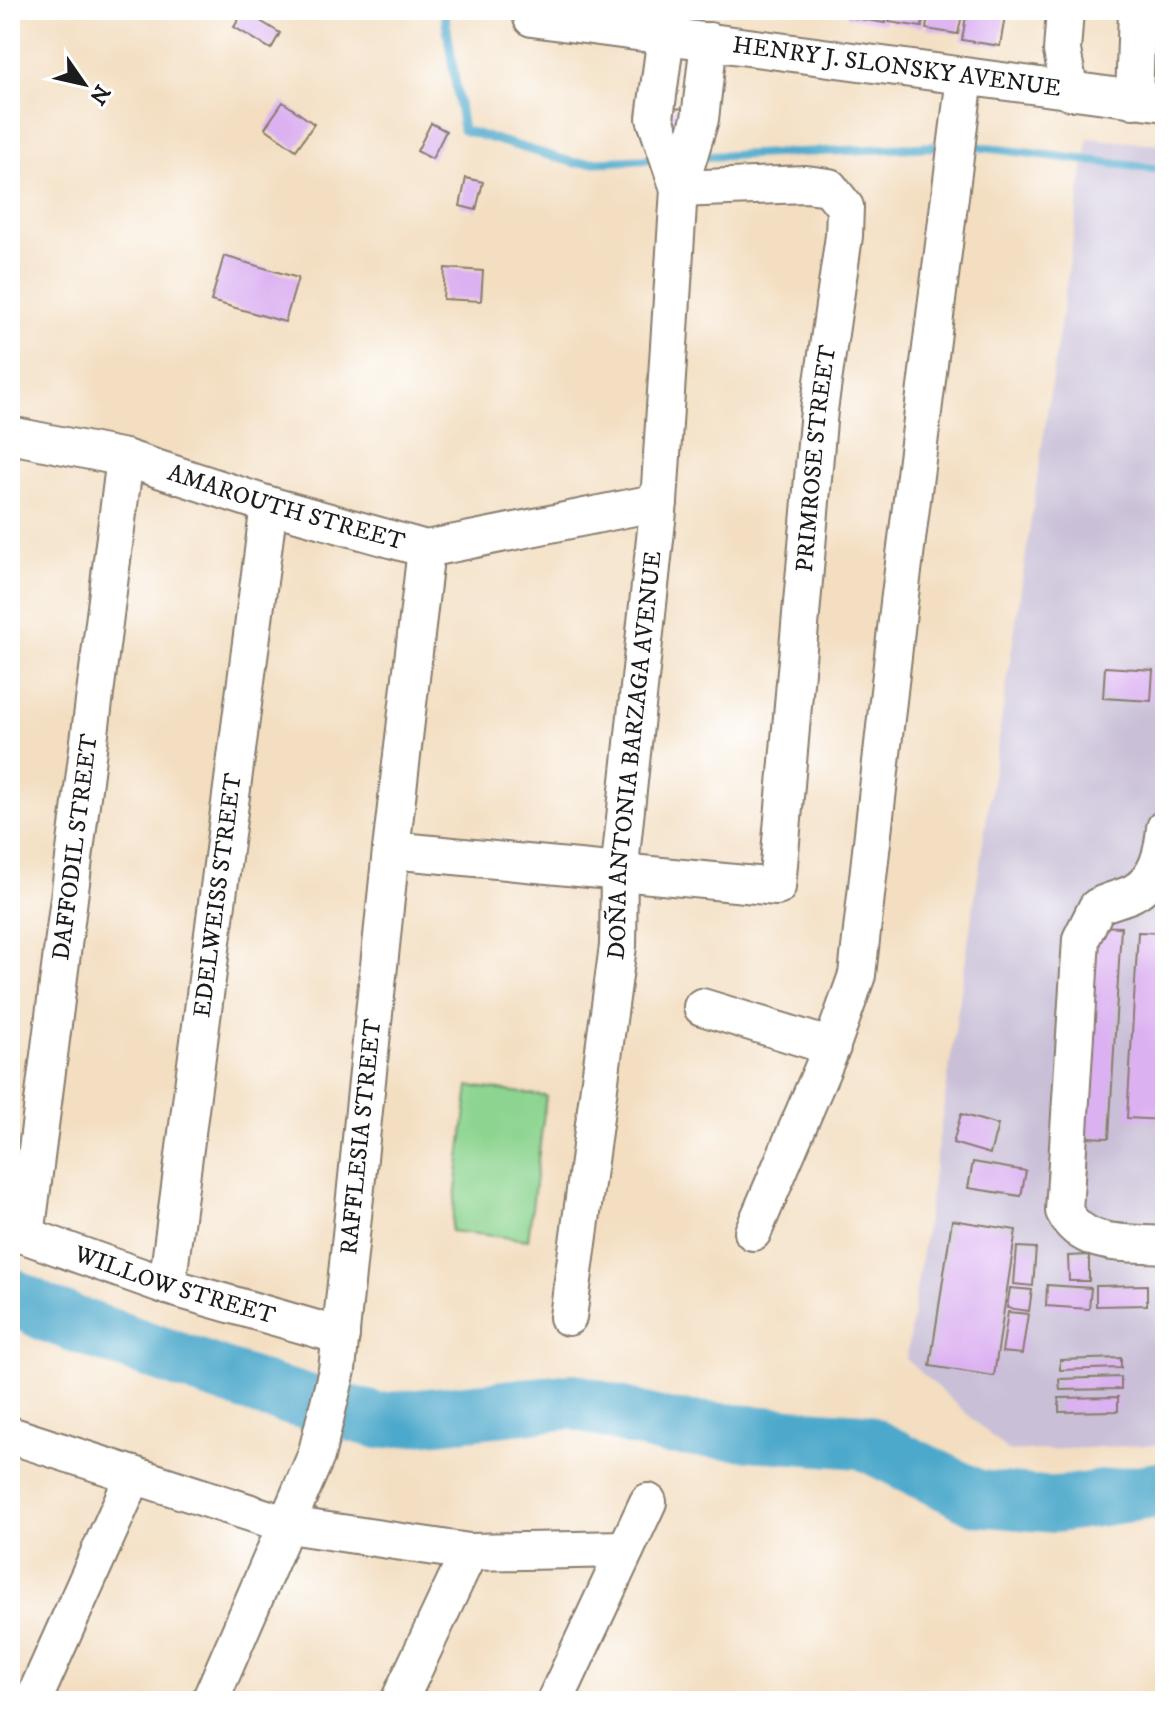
<svg xmlns="http://www.w3.org/2000/svg" width="1175" height="1711" font-family="'IM FELL DW Pica',serif">
<style>
.industrial{fill:#c9bfd7}
.green{fill:#8cd48f;stroke:#547856;stroke-width:2}
.lines{fill:none;stroke-linecap:round;stroke-linejoin:round}
.stream{stroke:#4da9cb;stroke-width:9}
.river{stroke:#4da9cb;stroke-width:56}
.building{fill:#dbb1f1}
.minor-casing{stroke:#887d6e;stroke-width:40}
.minor{stroke:#fff;stroke-width:36}
.labels{text-anchor:middle;dominant-baseline:central;stroke-width:7;stroke-linejoin:round;paint-order:stroke}
.street-label{font-size:24px;fill:#1c1c1c;stroke:#fff}
</style>
<rect width="100%" height="100%" fill="#fff"/>
<filter id="ink" filterUnits="userSpaceOnUse"><feTurbulence type="fractalNoise" baseFrequency=".0125" numOctaves="2"/><feDisplacementMap in="SourceGraphic" scale="16" xChannelSelector="R" yChannelSelector="G"/><feConvolveMatrix kernelMatrix="1 2 1 2 8 2 1 2 1" color-interpolation-filters="sRGB"/></filter>
<filter id="wash" filterUnits="userSpaceOnUse"><feTurbulence type="fractalNoise" baseFrequency=".006" numOctaves="4" result="noise"/><feDisplacementMap in="SourceGraphic" scale="32" xChannelSelector="R" yChannelSelector="G"/><feGaussianBlur stdDeviation="1.8" result="paint"/><feColorMatrix in="noise" values="0 0 0 0 0 0 0 0 0 0 0 0 0 0 0 0 0 1.4 0 .05"/><feComposite in="paint" operator="in"/></filter>
<g filter="url(#wash)">
<rect width="100%" height="100%" fill="#f3dec1"/>
<path class="industrial" d="M1088 138 1165 145V1444L1009 1452 906 1359Z"/>
<path class="green" d="M469 1086 546 1096 528 1240 451 1231Z"/>
<g class="lines">
<g class="stream">
<path d="M444 10 463 130 575 163 661 159"/>
<path d="M963 145 1165 170"/>
<path d="M696 157 949 146"/>
</g>
<path class="river" d="M10 1295 49 1315 269 1392 379 1421 573 1401 666 1427 862 1441 977 1498 1055 1505 1165 1489"/>
</g>
<g id="blocks">
<g class="building">
<path d="M848 10H887L885 23 847 17Z"/>
<path d="M891 10H924L922 27 889 22Z"/>
<path d="M929 10H963L958 34 926 29Z"/>
<path d="M967 10H1006L1000 46 962 40Z"/>
<path d="M244 11 280 33 271 49 234 27Z"/>
<path d="M283 102 314 124 296 150 265 128Z"/>
<path d="M672 108 686 109 684 125 670 123Z"/>
<path d="M431 123 446 131 432 159 417 151Z"/>
<path d="M466 178 483 182 476 210 460 206Z"/>
<path d="M224 256 298 278 285 322 211 301Z"/>
<path d="M445 268 483 271 481 301 443 299Z"/>
<path d="M1105 667 1153 670 1151 701 1103 698Z"/>
<path d="M1097 926 1121 927 1109 1138 1085 1137Z"/>
<path d="M1138 932 1165 933V1120L1127 1118Z"/>
<path d="M961 1114 998 1125 990 1154 953 1143Z"/>
<path d="M973 1162 1026 1171 1021 1196 968 1188Z"/>
<path d="M952 1220 1016 1230 994 1376 930 1366Z"/>
<path d="M1017 1247 1036 1248 1033 1286 1014 1284Z"/>
<path d="M1089 1255V1281H1069L1068 1256Z"/>
<path d="M1047 1285 1091 1288 1089 1309 1046 1306Z"/>
<path d="M1147 1285V1305L1096 1306V1286Z"/>
<path d="M1010 1288 1032 1290 1029 1311 1007 1308Z"/>
<path d="M1008 1312 1028 1314 1022 1354 1002 1352Z"/>
<path d="M1121 1358V1368L1060 1370V1360Z"/>
<path d="M1121 1377V1389L1060 1390 1059 1379Z"/>
<path d="M1118 1397V1411L1059 1412V1398Z"/>
</g>
</g>
</g>
<g filter="url(#ink)">
<use href="#blocks" fill-opacity="0" stroke="#887d6e" stroke-width="2"/>
<g class="lines">
<defs>
<g id="minor">
<path d="M1065 10 1062 51 1070 92"/>
<path id="s1" d="M532 18 1165 103"/>
<path d="M666 35 655 118 679 189"/>
<path d="M1134 100 1137 10"/>
<path id="s2" d="M10 435 125 458 269 505 426 549 659 502"/>
<path d="M1165 828C1163 853 1157 880 1133 893 1121 899 1109 900 1097 907L1081 939 1064 1211C1082 1249 1129 1242 1165 1245"/>
<path id="s3" d="M391 850 777 887 819 410 844 236 845 207 829 187 806 184 679 189"/>
<path d="M702 1007 832 1047"/>
<path id="s4" d="M10 1230 167 1286 341 1336"/>
<path d="M753 1232 828 1056 857 975 899 603 965 77"/>
<path id="s5" d="M26 1236 125 458"/>
<path id="s6" d="M167 1286 269 505"/>
<path id="s7" d="M568 1317 618 946 619 874 659 502 679 189 700 119 709 41"/>
<path d="M10 1435 288 1525 469 1552 626 1549"/>
<path d="M33 1701 134 1475"/>
<path id="s8" d="M210 1701 316 1456 337 1370 391 850 426 549"/>
<path d="M399 1701 469 1552"/>
<path d="M555 1701 648 1502"/>
</g>
</defs>
<use href="#minor" class="minor-casing"/>
<use href="#minor" class="minor"/>
</g>
</g>
<g class="labels">
<g class="street-label">
<text stroke="none"><textPath href="#s1" startOffset="368">HENRY J. SLONSKY AVENUE</textPath></text>
<text stroke="none"><textPath href="#s3" startOffset="818">PRIMROSE STREET</textPath></text>
<text stroke="none"><textPath href="#s2" startOffset="286">AMAROUTH STREET</textPath></text>
<text stroke="none"><textPath href="#s7" startOffset="566">DOÑA ANTONIA BARZAGA AVENUE</textPath></text>
<text stroke="none"><textPath href="#s5" startOffset="392">DAFFODIL STREET</textPath></text>
<text stroke="none"><textPath href="#s6" startOffset="394">EDELWEISS STREET</textPath></text>
<text stroke="none"><textPath href="#s8" startOffset="590">RAFFLESIA STREET</textPath></text>
<text stroke="none"><textPath href="#s4" startOffset="174">WILLOW STREET</textPath></text>
</g>
</g>
<rect width="1175" height="1711" fill="none" stroke="#fff" stroke-width="40"/>
<g transform="translate(84 84) rotate(124)" stroke="#ffffff" stroke-width="6" paint-order="stroke">
<path d="M0-6L14 30L0 20L-14 30Z" fill="#1c1c1c"/>
<text y="-12" font-size="22" font-weight="bold" text-anchor="middle" fill="#1c1c1c">N</text>
</g>
</svg>
